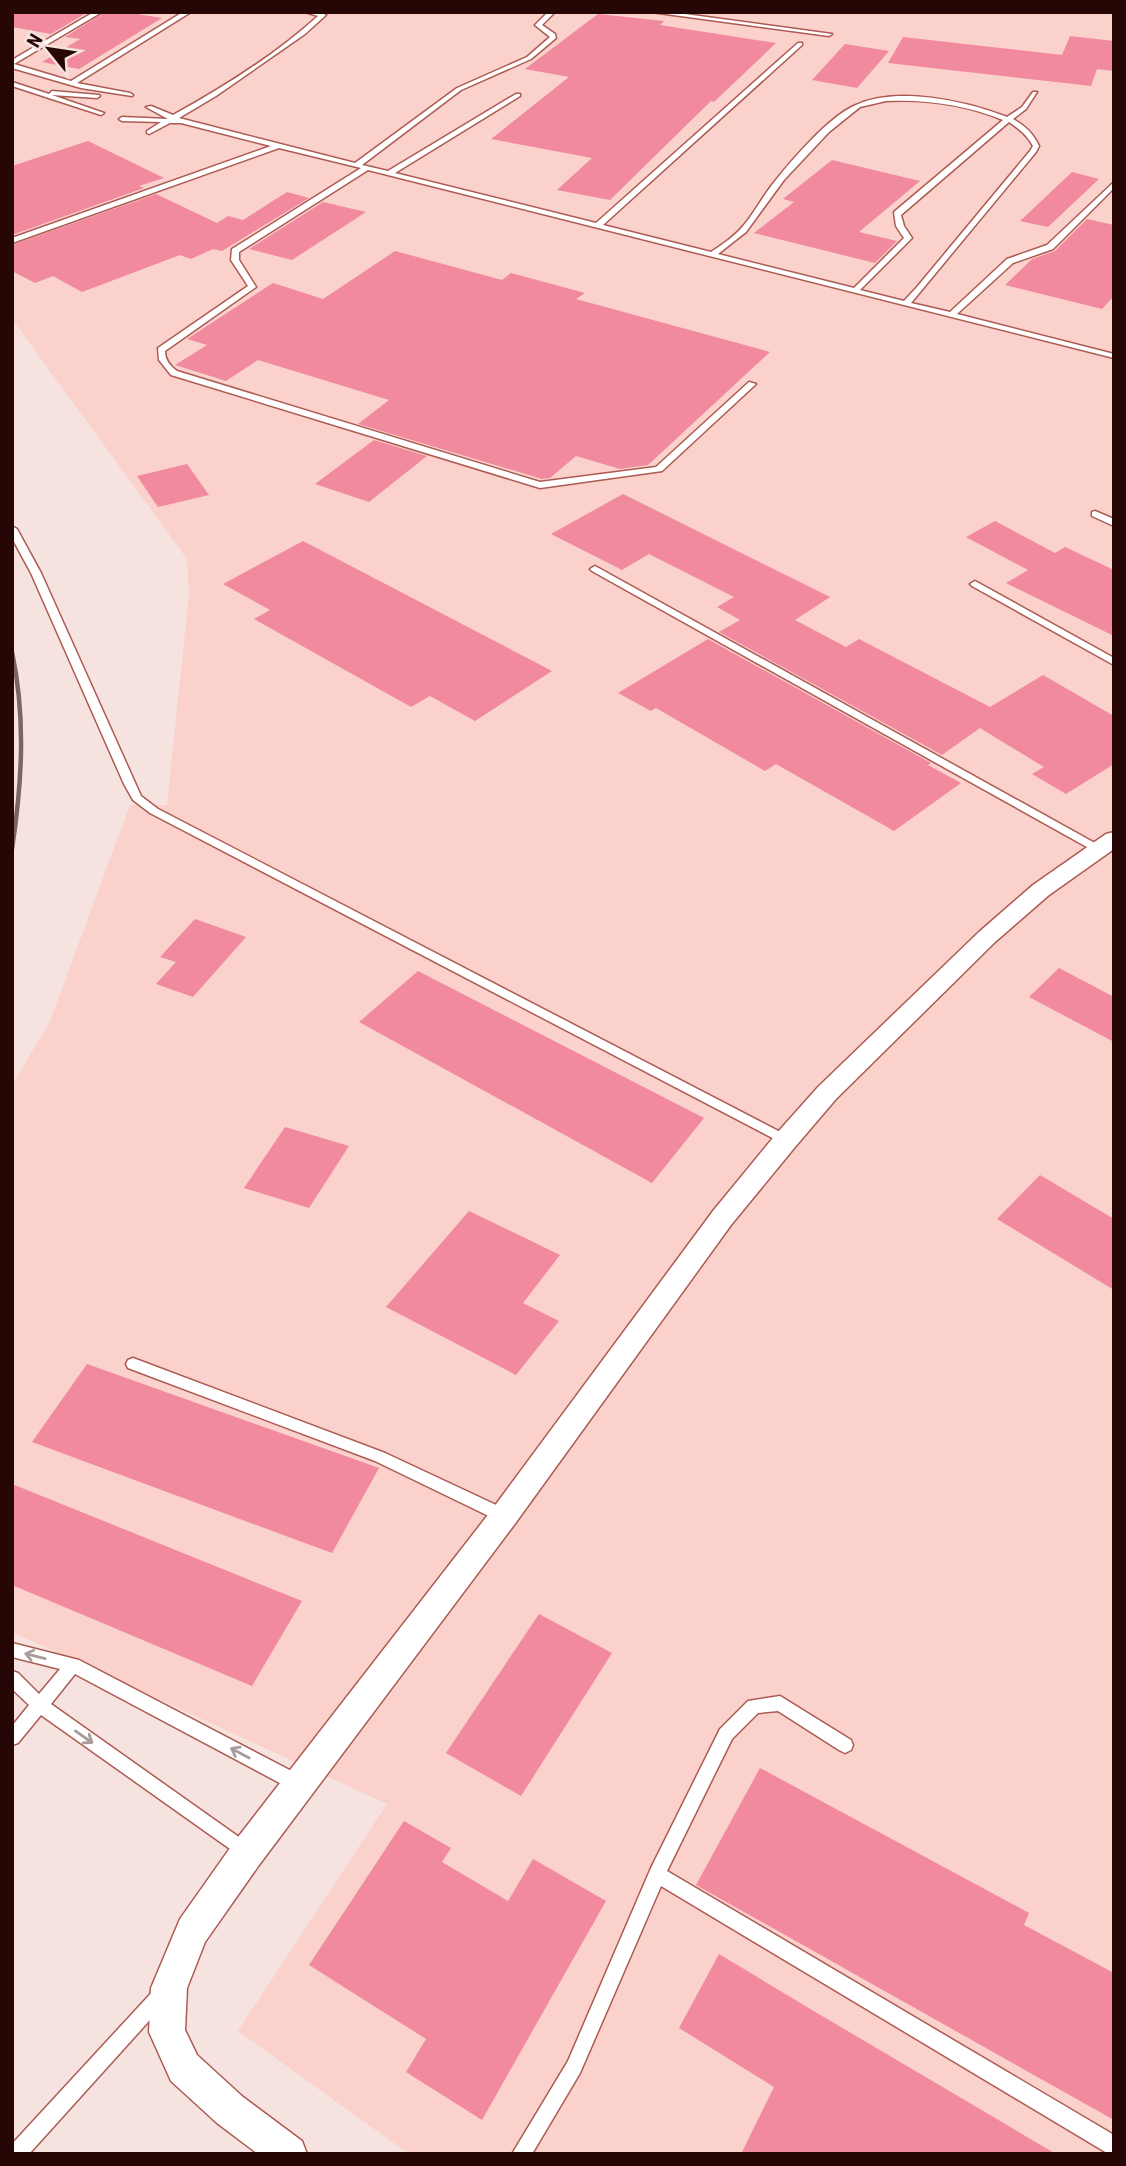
<svg xmlns="http://www.w3.org/2000/svg" width="1126" height="2166" font-family="'Roboto Condensed',sans-serif">
<style>
.built{fill:#fad1cb}
.building{fill:#f18a9f}
.lines{fill:none;stroke-linecap:round;stroke-linejoin:round}
.service-casing{stroke:#ad5b52;stroke-width:3}
.minor-casing{stroke:#ad5b52;stroke-width:3}
.service{fill:#fff;fill-rule:evenodd}
.minor{fill:#fff;fill-rule:evenodd}
.rail{stroke:#7e6461;stroke-width:4.5}
.oneway{stroke:#a99c9b}
</style>
<rect width="100%" height="100%" fill="#f6e3e0"/>
<path class="built" d="M12 12H1114V2154H409L238 2031 387 1804 12 1632V1085L50 1021 130 805H167L189 594 187 559 12 319Z"/>
<g class="building">
<path d="M12 12H88L51 34 12 27Z"/>
<path d="M105 12H125L162 18 79 69 42 62 80 39 65 37Z"/>
<path d="M598 14 664 21 660 25 776 43 714 102 711 101 610 200 557 190 592 158 491 139 569 77 525 69Z"/>
<path d="M1070 36 1114 41V71L1097 69 1091 86 888 63 903 37 1062 55Z"/>
<path d="M845 44 889 51 857 88 812 80Z"/>
<path d="M88 141 164 178 139 186 144 188 12 235V166Z"/>
<path d="M832 160 920 181 859 232 897 241 875 263 754 233 794 202 783 199Z"/>
<path d="M1072 172 1099 179 1048 227 1020 221Z"/>
<path d="M287 192 309 198 222 251 213 249 191 259 180 255 82 292 53 276 35 283 12 271V245L156 194 217 223 228 216 243 220Z"/>
<path d="M323 202 366 212 292 260 249 249Z"/>
<path d="M1087 219 1114 225V296L1102 309 1005 285 1032 259 1055 251Z"/>
<path d="M395 251 502 280 511 273 585 293 576 299 770 352 648 465 620 469 576 456 550 478 542 479 358 424 389 400 258 360 226 381 175 365 207 345 187 339 273 283 323 299Z"/>
<path d="M374 440 427 456 369 502 315 484Z"/>
<path d="M187 464 209 495 158 507 137 476Z"/>
<path d="M623 494 830 597 795 620 846 647 859 639 990 707 1043 675 1114 716V764L1066 794 1032 774 1044 767 980 728 942 755 719 632 740 620 717 607 734 597 649 554 622 570 551 534Z"/>
<path d="M995 521 1055 553 1065 547 1114 570V636L1006 583 1028 570 966 537Z"/>
<path d="M303 541 552 671 475 721 430 696 411 707 254 619 270 610 223 584Z"/>
<path d="M708 639 931 763 928 765 961 783 894 831 776 764 765 771 656 708 651 711 618 693Z"/>
<path d="M195 919 246 937 193 997 156 984 176 962 160 957Z"/>
<path d="M1059 968 1114 997V1042L1029 997Z"/>
<path d="M418 971 704 1118 652 1183 359 1022Z"/>
<path d="M285 1127 349 1146 309 1208 244 1188Z"/>
<path d="M1040 1175 1114 1219V1290L997 1219Z"/>
<path d="M469 1211 560 1255 523 1303 559 1321 516 1375 386 1307Z"/>
<path d="M87 1364 379 1468 332 1553 32 1442Z"/>
<path d="M12 1484 302 1601 252 1686 12 1585Z"/>
<path d="M539 1614 612 1653 521 1796 446 1753Z"/>
<path d="M760 1768 1029 1913 1024 1925 1114 1973V2120L696 1885Z"/>
<path d="M404 1821 451 1848 442 1862 508 1901 533 1859 606 1901 482 2120 406 2072 426 2039 309 1965Z"/>
<path d="M719 1954 812 2010 1056 2154H741L774 2087 679 2028Z"/>
</g>
<g class="lines">
<defs>
<g id="service">
<path d="M94 12H102L14 64 71 81 183 12H191L77 83 130 93 133 95 132 96 81 88 12 68V60Z"/>
<path d="M305 12H318L326 15 305 34 216 96 179 118 355 163 457 88 527 57 550 37 535 25 548 12H555L542 25 555 34 556 38 531 59 461 90 362 165 388 171 516 94H520V96L395 173 596 223 798 43H802V45L603 225 711 252C723 244 735 236 744 225 754 213 762 198 772 185 790 162 829 116 856 105 898 86 966 101 1007 117L1022 107 1033 92H1037L1026 109 1013 119C1025 126 1033 133 1039 146L1036 152 911 303 950 312 1007 259 1047 245 1114 182V188L1053 249 1013 263 957 314 1114 354V358L368 170 239 252V260L256 287 165 351C165 360 170 366 177 371L540 482 656 467 749 382 756 384 662 471 540 488 171 375 159 360 158 348 248 286 231 260 232 249 361 168 279 148 12 243V238L271 146 181 123H170L149 134 147 133V131L161 122 122 121 119 119 122 117 168 119 146 107 151 106 173 115C224 87 275 55 318 16ZM886 101C925 99 967 105 1003 120L894 212 896 226 904 238 854 288 718 254 746 232 784 180 829 132 860 107ZM1009 122C1019 129 1027 135 1033 146L1030 151 917 287 904 301 860 290 912 238 904 226 901 215Z"/>
<path d="M651 12H670L832 34 829 36Z"/>
<path d="M12 82 49 94 52 91 99 95 100 96 97 98 52 95 104 113 101 115 12 86Z"/>
<path d="M1095 511 1114 519V526L1092 516V512Z"/>
<path d="M12 526 17 529 41 573 141 796 158 809 790 1137 792 1140 790 1143H782L150 813 133 800 124 784 31 573 12 538Z"/>
<path d="M595 566 1102 847 1103 849 1102 851H1094L592 571 590 569Z"/>
<path d="M975 581 1114 658V665L972 586 970 584Z"/>
<path d="M133 1358 385 1453 509 1511 511 1516 509 1521 504 1522 499 1521 375 1461 128 1368 126 1364 128 1360Z"/>
<path d="M12 1643 79 1660 303 1777 305 1783 303 1789 297 1791 291 1789 75 1674 51 1704 253 1847 255 1853 253 1859 247 1861 41 1715 18 1743 12 1745V1726L29 1705 12 1689V1671L18 1673 39 1694 60 1669 12 1657Z"/>
<path d="M780 1696 851 1740 853 1745 851 1750 845 1753 839 1750 778 1711 758 1713 732 1739 667 1871 1114 2135V2154L1107 2153 661 1886 580 2073 532 2154H512L568 2061 651 1868 720 1729 748 1701Z"/>
<path d="M161 1986 167 1989 170 1995 167 2001 29 2154H12V2144L155 1989Z"/>
</g>
<path id="minor" d="M1114 832V849L1049 895 995 942 836 1099 795 1147 731 1225 514 1525 259 1865 205 1942 187 1988 185 2030 197 2055 243 2097 302 2141 307 2154H258L217 2123 171 2081 149 2032 151 1988 180 1919 235 1841 494 1507 713 1211 777 1133 818 1087 979 932 1033 885 1106 834Z"/>
</defs>
<use href="#service" class="service-casing"/>
<use href="#minor" class="minor-casing"/>
<use href="#service" class="service"/>
<use href="#minor" class="minor"/>
<path class="rail" d="M12 652C26 718 22 783 12 849"/>
</g>
<defs><path id="oneway-shaft" d="M-6 0H5M1.5-3L5.5 0L1.5 3" fill="none" stroke-width="1.6" stroke-linecap="round" stroke-linejoin="round" transform="scale(1.75)"/></defs>
<g class="oneway">
<use href="#oneway-shaft" transform="translate(35 1656) rotate(-166)"/>
<use href="#oneway-shaft" transform="translate(84 1737) rotate(35)"/>
<use href="#oneway-shaft" transform="translate(240 1753) rotate(-152)"/>
</g>
<rect width="1126" height="2166" fill="none" stroke="#270705" stroke-width="28"/>
<g transform="translate(49 49) rotate(300)" stroke="#f6e3e0" stroke-width="5" paint-order="stroke">
<path d="M0-5L12 26L0 18L-12 26Z" fill="#270705"/>
<text y="-10" font-size="19" font-weight="bold" text-anchor="middle" fill="#270705">N</text>
</g>
</svg>
